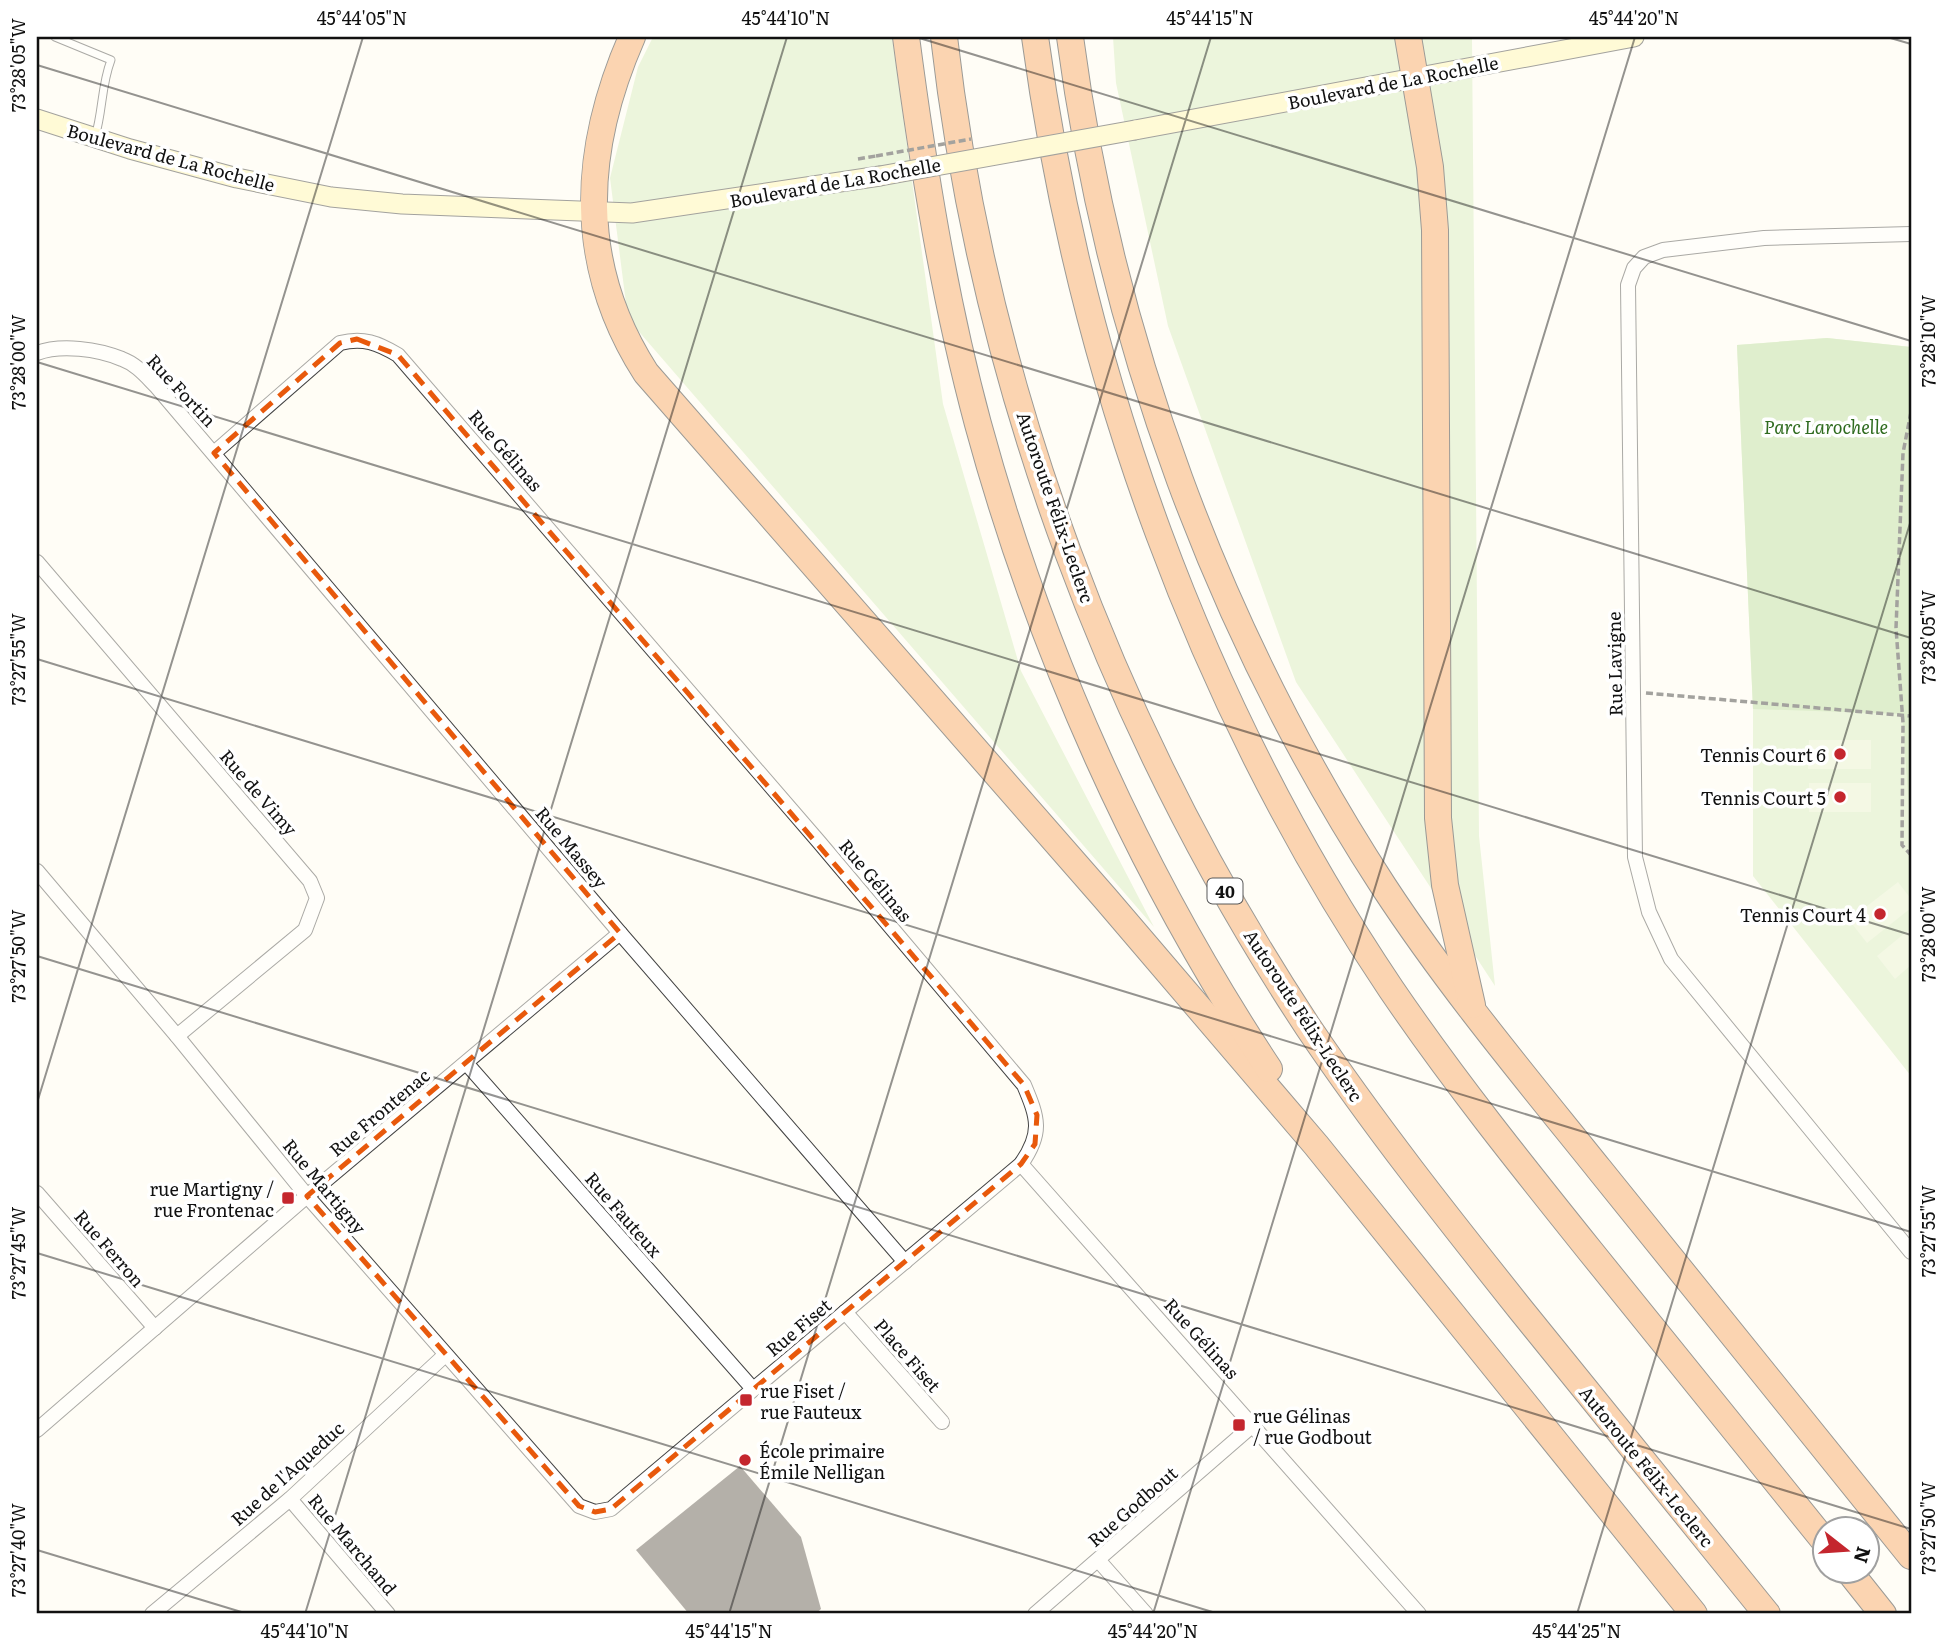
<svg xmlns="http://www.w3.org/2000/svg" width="1948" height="1651" font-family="Literata,serif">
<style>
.green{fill:#d5ebbd}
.forest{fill:#b9dc9c}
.pitch{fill:#e6f2cf}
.building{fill:#5a524d}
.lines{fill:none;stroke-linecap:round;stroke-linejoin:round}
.lane-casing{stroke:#444;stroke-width:9}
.street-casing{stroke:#444;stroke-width:16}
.secondary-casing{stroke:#333;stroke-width:21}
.highway-casing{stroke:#222;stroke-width:28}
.path{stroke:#333;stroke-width:3.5;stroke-dasharray:7 3.5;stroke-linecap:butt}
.lane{stroke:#fff;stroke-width:7}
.street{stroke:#fff;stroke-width:14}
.secondary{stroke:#fff6b0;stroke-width:19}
.highway{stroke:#f5a25d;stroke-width:26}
.secondary-bridge-casing{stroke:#333;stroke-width:21;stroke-linecap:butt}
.path-bridge{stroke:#333;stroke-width:3.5;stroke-dasharray:7 3.5;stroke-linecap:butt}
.secondary-bridge{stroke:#fff6b0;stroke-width:19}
.marked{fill:none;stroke:#e8590c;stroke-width:5;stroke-dasharray:14 9;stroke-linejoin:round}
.ticks{fill:none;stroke:#111;stroke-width:2;stroke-opacity:0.45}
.poi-dot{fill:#c4262e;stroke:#fff;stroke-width:2.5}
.labels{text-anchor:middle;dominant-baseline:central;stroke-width:7;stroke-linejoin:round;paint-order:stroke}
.shield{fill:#fff;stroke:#585858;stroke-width:2}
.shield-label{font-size:16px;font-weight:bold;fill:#111}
.street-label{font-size:18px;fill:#111;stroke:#fff}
.park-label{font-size:18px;font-style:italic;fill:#2f6b1f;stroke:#fff}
.poi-label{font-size:18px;fill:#111;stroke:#fff;text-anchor:end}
.neatline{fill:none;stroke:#111;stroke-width:2.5}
.ticks-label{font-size:18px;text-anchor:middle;fill:#111}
</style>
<rect width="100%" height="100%" fill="#fffdf5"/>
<g class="green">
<path d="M653 37H892L943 404 1021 671 1154 927 628 319 610 178 638 67Z"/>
<path d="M1113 37 1472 39 1479 836 1495 986 1296 682 1168 326 1116 83Z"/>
<path d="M1827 338 1911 347V1076L1753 876V709L1737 345Z"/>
</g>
<path class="forest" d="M1827 338 1911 347V833L1902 714 1753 709 1737 345Z"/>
<g class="pitch">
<path d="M1809 740H1871V769H1808Z"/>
<rect x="1809" y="783" width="62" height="29"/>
<path d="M1898 882 1911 899V908L1867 943 1849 920Z"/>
<path d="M1911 928V965L1895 979 1877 956Z"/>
</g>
<path class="building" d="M740 1466 801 1537 821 1609 815 1614H689L636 1550Z"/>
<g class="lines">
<defs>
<path id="lane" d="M55 37 111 60C101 86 103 111 95 137"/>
<g id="street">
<path d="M1911 234 1764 238 1663 250 1644 257 1634 268 1628 285 1635 857 1649 912 1671 959 1911 1252"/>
<path d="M37 353C61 344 98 349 122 359 136 364 146 376 156 386L620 933 905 1262"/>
<path d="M37 562 310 881 317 898 305 930 177 1036"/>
<path d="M37 871 177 1036 307 1196 579 1506 595 1512 611 1509 1021 1164C1043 1133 1038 1118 1024 1085L819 842 398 355C378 343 363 337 340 343L214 453"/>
<path d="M467 1064 753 1389"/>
<path d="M1021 1164 1419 1614"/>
<path d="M37 1193 155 1328"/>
<path d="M845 1312 942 1422"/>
<path d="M37 1430 307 1196 620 933"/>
<path d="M290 1499 388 1614"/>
<path d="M1099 1561 1146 1614"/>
<path d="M152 1614 290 1499 444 1356"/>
<path d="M1035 1614 1253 1425"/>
</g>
<g id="secondary">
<path d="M37 119 130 149 237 178 331 197 402 204 632 213 880 176"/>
<path d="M1135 130 1634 37"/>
</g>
<g id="highway">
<path d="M632 37C582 151 576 264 646 373L1105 898 1316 1145 1694 1614"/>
<path d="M906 37C923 166 944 298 978 424 1040 652 1139 872 1269 1069"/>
<path d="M944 37C984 387 1114 733 1308 1027 1374 1125 1447 1217 1521 1310 1603 1412 1685 1513 1767 1614"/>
<path d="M1035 37C1081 375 1200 705 1391 989 1453 1080 1522 1166 1591 1252 1669 1349 1747 1446 1826 1543"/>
<path d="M1070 37C1110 339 1218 632 1384 887 1449 986 1525 1077 1599 1169 1703 1298 1807 1427 1911 1556"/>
<path d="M1408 37 1430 167 1435 230 1438 818 1445 885 1472 1005"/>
<path d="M1848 1570 1883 1614"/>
</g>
</defs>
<use href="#lane" class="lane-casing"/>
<use href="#street" class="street-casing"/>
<use href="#secondary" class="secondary-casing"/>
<use href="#highway" class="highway-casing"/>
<g class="path">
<path d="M858 159 876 156"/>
<path d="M1911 412 1903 453 1896 628 1903 723 1902 845 1911 855"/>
<path d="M1646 693 1911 716"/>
</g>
<use href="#lane" class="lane"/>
<use href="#street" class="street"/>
<use href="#secondary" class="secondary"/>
<use href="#highway" class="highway"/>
<defs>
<path id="secondary-bridge" d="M880 176 1135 130"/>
</defs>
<use href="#secondary-bridge" class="secondary-bridge-casing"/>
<path class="path-bridge" d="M876 156 971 139"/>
<use href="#secondary-bridge" class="secondary-bridge"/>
</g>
<path d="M0 0H1948V1651H0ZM357 339 398 355 1024 1085 1037 1115 1035 1144 1021 1164 611 1509 595 1512 579 1506 307 1196 620 933 214 453 340 343Z" fill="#fffdf5" fill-opacity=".55" fill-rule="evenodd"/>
<path class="marked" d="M357 339 398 355 1024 1085 1037 1115 1035 1144 1021 1164 611 1509 595 1512 579 1506 307 1196 620 933 214 453 340 343Z"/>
<path class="ticks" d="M916 37 1911 341M1887 37 1911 44M37 65 1911 638M37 362 1911 935M37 659 1911 1232M37 956 1911 1529M37 1103 363 37M37 1253 1219 1614M37 1550 248 1614M305 1614 787 37M729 1614 1211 37M1153 1614 1635 37M1577 1614 1911 520"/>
<g class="poi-dot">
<circle cx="1840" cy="754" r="7"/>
<circle cx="1840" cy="797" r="7"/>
<circle cx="1880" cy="914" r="7"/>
<rect x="281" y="1191" width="14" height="14" rx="3.5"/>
<rect x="739" y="1393" width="14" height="14" rx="3.5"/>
<rect x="1232" y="1418" width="14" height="14" rx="3.5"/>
<circle cx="745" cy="1460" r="7"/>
</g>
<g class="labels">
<rect class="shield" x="1207.5" y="878.5" width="35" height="25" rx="5"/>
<g class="shield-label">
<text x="1225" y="891">40</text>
</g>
<g class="street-label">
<text transform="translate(1393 82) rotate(-11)">Boulevard de La Rochelle</text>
<text transform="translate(171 157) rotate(15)">Boulevard de La Rochelle</text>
<text transform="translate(835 182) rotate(-10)">Boulevard de La Rochelle</text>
<text transform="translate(182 390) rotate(47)">Rue Fortin</text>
<text transform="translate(506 450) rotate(49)">Rue Gélinas</text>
<text transform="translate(1056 507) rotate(71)">Autoroute Félix-Leclerc</text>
<text transform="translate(1614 664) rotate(-91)">Rue Lavigne</text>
<text transform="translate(259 792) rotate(49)">Rue de Vimy</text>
<text transform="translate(572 847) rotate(50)">Rue Massey</text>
<text transform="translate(876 880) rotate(50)">Rue Gélinas</text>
<text transform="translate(1304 1015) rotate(57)">Autoroute Félix-Leclerc</text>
<text transform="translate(379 1112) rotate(-40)">Rue Frontenac</text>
<text transform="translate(325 1186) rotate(50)">Rue Martigny</text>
<text transform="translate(624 1214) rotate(49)">Rue Fauteux</text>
<text transform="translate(110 1248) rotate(49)">Rue Ferron</text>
<text transform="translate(798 1327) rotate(-40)">Rue Fiset</text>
<text transform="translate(1202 1338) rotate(48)">Rue Gélinas</text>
<text transform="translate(908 1355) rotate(49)">Place Fiset</text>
<text transform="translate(1647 1466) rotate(51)">Autoroute Félix-Leclerc</text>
<text transform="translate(287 1473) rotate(-42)">Rue de l'Aqueduc</text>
<text transform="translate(1132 1506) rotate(-41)">Rue Godbout</text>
<text transform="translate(353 1544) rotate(50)">Rue Marchand</text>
</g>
<g class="park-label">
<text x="1826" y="426">Parc Larochelle</text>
</g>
<g class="poi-label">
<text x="1826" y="754">Tennis Court 6</text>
<text x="1826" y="797">Tennis Court 5</text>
<text x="1866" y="914">Tennis Court 4</text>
<text x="274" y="1188">rue Martigny /<tspan x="274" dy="21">rue Frontenac</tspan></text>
<text x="760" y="1390" text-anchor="start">rue Fiset /<tspan x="760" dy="21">rue Fauteux</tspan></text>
<text x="1253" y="1415" text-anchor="start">rue Gélinas<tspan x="1253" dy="21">/ rue Godbout</tspan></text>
<text x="759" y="1450" text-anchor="start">École primaire<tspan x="759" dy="21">Émile Nelligan</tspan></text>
</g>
</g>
<rect width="1948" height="1651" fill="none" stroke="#ffffff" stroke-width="77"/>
<g transform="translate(1846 1550) rotate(107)"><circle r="33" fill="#ffffff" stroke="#a0a0a0" stroke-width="2"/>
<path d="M0-5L12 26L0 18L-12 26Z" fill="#c4262e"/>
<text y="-10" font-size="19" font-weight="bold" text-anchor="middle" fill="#111111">N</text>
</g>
<rect x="38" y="38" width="1872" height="1574" class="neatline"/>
<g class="ticks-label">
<text x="362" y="25">45°44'05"N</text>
<text x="786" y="25">45°44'10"N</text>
<text x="1210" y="25">45°44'15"N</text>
<text x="1634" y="25">45°44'20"N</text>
<text transform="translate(19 65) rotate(-90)" y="6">73°28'05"W</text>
<text transform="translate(1929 341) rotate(-90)" y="6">73°28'10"W</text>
<text transform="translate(19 362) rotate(-90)" y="6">73°28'00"W</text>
<text transform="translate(1929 637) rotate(-90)" y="6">73°28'05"W</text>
<text transform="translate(19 659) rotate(-90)" y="6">73°27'55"W</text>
<text transform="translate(1929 934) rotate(-90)" y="6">73°28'00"W</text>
<text transform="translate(19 956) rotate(-90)" y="6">73°27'50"W</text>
<text transform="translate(1929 1231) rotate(-90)" y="6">73°27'55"W</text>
<text transform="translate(19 1253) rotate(-90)" y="6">73°27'45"W</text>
<text transform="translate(1929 1528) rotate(-90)" y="6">73°27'50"W</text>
<text transform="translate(19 1550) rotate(-90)" y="6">73°27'40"W</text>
<text x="305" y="1638">45°44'10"N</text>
<text x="729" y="1638">45°44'15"N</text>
<text x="1153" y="1638">45°44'20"N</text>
<text x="1577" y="1638">45°44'25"N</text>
</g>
</svg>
